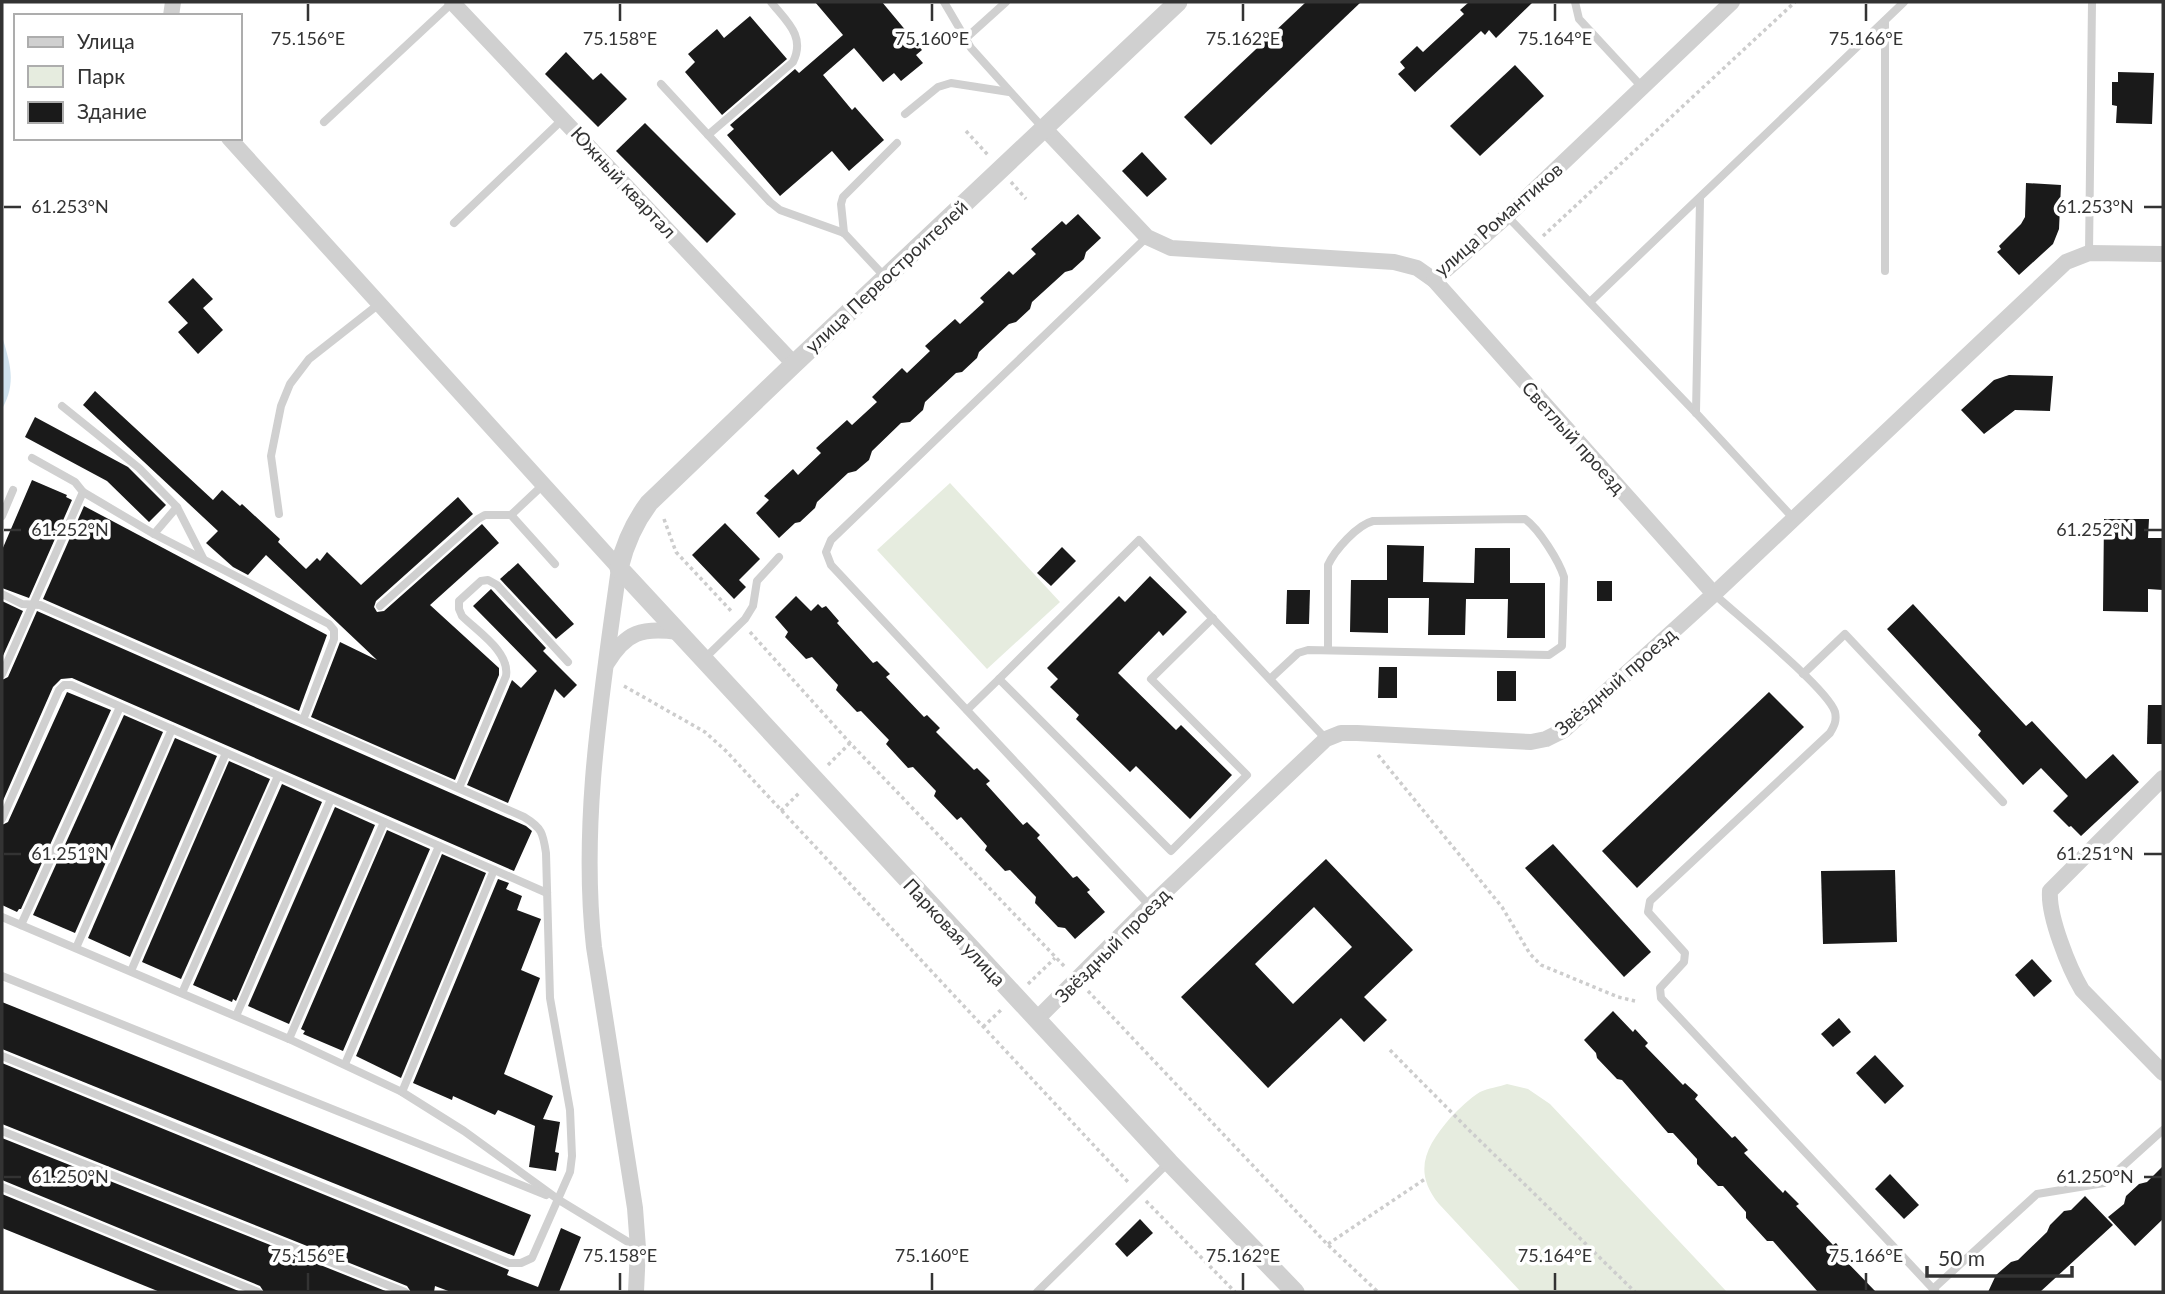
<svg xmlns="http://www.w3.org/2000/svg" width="2165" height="1294" font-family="Lato,sans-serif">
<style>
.green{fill:#e6ecdf}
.water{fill:#cfe2ee}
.building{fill:#1a1a1a;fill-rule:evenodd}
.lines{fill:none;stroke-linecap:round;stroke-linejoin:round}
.path{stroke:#cdcdcd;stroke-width:3.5;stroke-dasharray:3.5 3.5;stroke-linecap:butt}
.service{stroke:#d0d0d0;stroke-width:8}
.minor{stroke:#d0d0d0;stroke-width:16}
.tertiary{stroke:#d0d0d0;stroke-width:19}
.ticks{fill:none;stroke:#333;stroke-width:2.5}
.labels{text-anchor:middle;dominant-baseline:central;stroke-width:7;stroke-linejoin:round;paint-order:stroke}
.street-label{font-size:19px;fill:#333;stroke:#fff}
.ticks-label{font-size:18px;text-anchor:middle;fill:#333;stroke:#fff;stroke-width:7;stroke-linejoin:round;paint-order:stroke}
</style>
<rect width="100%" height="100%" fill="#fff"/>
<g class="green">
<path d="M950 483 1060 602 987 669 877 550Z"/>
<path d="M1507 1084 1528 1089 1550 1104 1727 1292H1521L1439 1204C1412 1171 1426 1146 1451 1117 1459 1109 1470 1098 1480 1092 1488 1088 1499 1087 1507 1084Z"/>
</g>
<path class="water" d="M2 336C10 363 17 383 2 409Z"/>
<g class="building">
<path d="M815 2H882L922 50 916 55 923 63 901 81 894 73 883 82 854 48 823 75 852 110 855 107 884 140 849 171 832 151 780 196 727 135 734 129 730 125 795 69 799 73 843 35Z"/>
<path d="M1306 2H1361L1211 145 1184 117Z"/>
<path d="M1469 2H1533L1496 38 1489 30 1485 35 1481 31 1415 92 1398 74 1405 68 1400 62 1417 46 1423 52 1464 14 1460 10Z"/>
<path d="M750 16 787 59 722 115 685 72 695 62 688 54 717 29 724 38Z"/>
<path d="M566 52 593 80 601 73 627 99 598 127 545 74Z"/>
<path d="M1515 65 1544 96 1480 156 1450 126Z"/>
<path d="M2118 72 2154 73 2152 124 2116 123 2117 106 2112 105V82H2118Z"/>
<path d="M645 123 736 214 707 243 616 151Z"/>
<path d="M1142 152 1167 179 1147 197 1122 171Z"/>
<path d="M2026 183 2061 185 2059 229 2053 244 2019 275 1997 252 2001 249 1999 246 2021 224 2025 217Z"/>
<path d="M1078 214 1101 238 1086 252 1084 259 1072 270 1065 272 1032 302 1030 309 1016 322 1009 324 979 352 977 358 962 372 956 373 925 402 923 410 910 422 901 423 872 451 869 460 856 471 848 473 817 502 815 508 800 522 795 523 779 538 756 513 769 500 764 496 793 469 798 475 821 453 816 448 847 420 852 425 877 402 872 397 902 368 907 373 930 351 925 346 955 319 960 324 984 302 980 298 1009 271 1013 275 1036 254 1031 249 1062 221 1066 225Z"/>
<path d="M193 278 213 299 203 308 223 330 198 354 178 332 188 323 168 302Z"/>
<path d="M2009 375 2053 376 2050 411 2015 410 1984 434 1961 410 1994 380Z"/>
<path d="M95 391 213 500 222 490 240 506 242 504 280 539 278 542 306 569 317 558 320 561 327 552 361 585 458 497 473 514 376 601 374 607 377 612 384 611 482 524 499 543 430 605 499 668V675L455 780 311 717 340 642 377 660 266 555 248 575 233 567 206 543 218 531 83 405Z"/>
<path d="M35 417 128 467 166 505 149 522 107 481 25 437Z"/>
<path d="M32 480 67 495 66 497 72 500 29 598 2 588V550Z"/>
<path d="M84 506 327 635 299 711 43 599Z"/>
<path d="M2104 519H2149L2148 538H2163V590L2148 589V612L2103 611Z"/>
<path d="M725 523 760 559 739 580 746 587 734 599 692 555Z"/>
<path d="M1387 545 1424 546 1423 582 1474 583 1475 548H1510V583H1545V638H1507L1508 599H1466L1465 635H1428L1429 598H1388V633L1350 632 1351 580H1387Z"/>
<path d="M1062 547 1076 561 1051 586 1037 573Z"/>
<path d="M518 563 574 624 556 639 500 579Z"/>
<path d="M1150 576 1187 612 1163 636 1159 631 1118 673 1176 730 1181 725 1232 775 1190 819 1136 766 1130 772 1076 719 1079 715 1050 687 1058 679 1047 668 1119 596 1125 602Z"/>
<rect x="1597" y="581" width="15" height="20"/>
<path d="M491 589 546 648 543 651 577 685 564 698 555 689 508 803 467 785 512 680 521 688 537 671 473 606Z"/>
<path d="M1287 590H1310L1309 624H1286Z"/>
<path d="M796 596 811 611 818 604 822 608 826 606 839 621 837 623 873 663 877 661 890 674 886 677 924 717 927 715 940 728 936 732 974 770 977 768 990 781 986 784 1023 825 1027 822 1040 835 1037 838 1073 878 1077 876 1090 890 1087 892 1105 912 1075 939 1065 928 1058 927 1035 903 1036 897 1010 870 1005 871 985 850 987 846 961 817 957 820 934 796 936 791 913 767 908 768 886 744 889 740 861 711 857 712 836 690 838 685 812 657 806 659 785 637 788 632 775 617Z"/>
<path d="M2 601 23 611 2 658Z"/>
<path d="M1913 604 2026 726 2032 721 2086 779 2113 754 2139 782 2081 836 2071 826 2069 827 2053 811 2068 796 2041 768 2023 785 1978 735 1981 731 1887 629Z"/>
<path d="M37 611 526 826 532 831 514 871 72 678 61 679 53 687 2 803V680L8 677Z"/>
<path d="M1379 667H1397V698H1378Z"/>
<rect x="1497" y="671" width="19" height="30"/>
<path d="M67 692 111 710 21 909H19L17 912 2 905V825L8 822Z"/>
<path d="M1769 692 1804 727 1637 888 1602 851Z"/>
<path d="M2148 705H2163V744H2147Z"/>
<path d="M124 715 163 732 75 933 33 915Z"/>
<path d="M175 738 217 756 130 957 88 938Z"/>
<path d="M229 761 270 779 181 979 142 962Z"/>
<path d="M282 784 322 802 236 1001 233 999 232 1002 193 985Z"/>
<path d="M335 807 375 825 289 1024 248 1006Z"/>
<path d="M387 830 430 849 343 1051 303 1034 305 1031 301 1029Z"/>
<path d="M1553 844 1651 952 1624 977 1525 868Z"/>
<path d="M442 854 486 873 401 1078 356 1056Z"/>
<path d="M1326 859 1413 950 1364 997 1387 1020 1364 1042 1341 1018 1268 1088 1181 997ZM1314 907 1352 947 1293 1004 1255 964Z"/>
<path d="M1895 870 1897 942 1823 944 1821 871Z"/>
<path d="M498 879 509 883 506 889 522 896 517 910 541 919 521 970 540 978 504 1074 553 1096 543 1119 560 1122 555 1152 559 1153 556 1171 529 1167 535 1126 498 1110 495 1115 453 1096 452 1100 413 1083Z"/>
<path d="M2032 959 2052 981 2034 997 2015 975Z"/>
<path d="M2 1002 531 1215 514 1256 2 1049Z"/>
<path d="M1613 1011 1633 1032 1635 1029 1648 1043 1645 1046 1683 1085 1685 1083 1698 1095 1695 1099 1732 1138 1735 1136 1748 1150 1744 1153 1783 1193 1785 1190 1799 1204 1796 1206 1833 1245 1836 1243 1848 1258 1845 1260 1876 1292H1818L1773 1241H1767L1746 1218V1212L1723 1186H1718L1697 1164V1159L1673 1133H1668L1622 1080 1617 1079 1597 1058 1596 1053 1584 1040Z"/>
<path d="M1839 1018 1851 1032 1833 1047 1821 1034Z"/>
<path d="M1875 1055 1904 1086 1885 1104 1856 1073Z"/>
<path d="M2 1063 509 1270 507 1275 538 1287 561 1228 581 1237 559 1292H451L435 1286 434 1292H411L407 1286 2 1124Z"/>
<path d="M2 1138 388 1292H264L260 1286 2 1180Z"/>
<path d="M2163 1166V1219L2135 1246 2108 1217 2124 1204 2126 1196 2139 1184 2147 1182Z"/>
<path d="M1890 1174 1919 1205 1904 1219 1875 1189Z"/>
<path d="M2 1194 241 1292H160L2 1228Z"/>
<path d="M2085 1196 2113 1225 2040 1292H1988L1996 1275 2011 1262 2018 1260 2047 1232 2050 1225 2064 1211 2071 1210Z"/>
<path d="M1140 1219 1153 1233 1127 1257 1115 1244Z"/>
</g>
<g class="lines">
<g class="path">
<path d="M966 131 988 155"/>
<path d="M1011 182 1026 199"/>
<path d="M1543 236 1795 2"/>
<path d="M664 519 676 552 733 613"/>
<path d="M750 632 850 743 1066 968"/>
<path d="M624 686 705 732 726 751 1129 1183"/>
<path d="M1378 755 1502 907 1530 954 1541 965 1618 997 1635 1001"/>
<path d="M828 765 850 743"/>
<path d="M781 811 800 792"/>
<path d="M1028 984 1055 958"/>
<path d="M1088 991 1327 1244 1378 1292"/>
<path d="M983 1027 1002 1009"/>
<path d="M1390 1050 1468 1129 1635 1292"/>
<path d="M1146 1201 1235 1292"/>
<path d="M1328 1244 1425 1179"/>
</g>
<g class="service">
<path d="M944 2 971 48 1043 128"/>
<path d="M1575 2 1579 19 1642 87"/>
<path d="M965 39 1006 2"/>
<path d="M661 84 770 202 780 210 844 233 885 277"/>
<path d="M905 114 938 87 951 83 1009 92"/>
<path d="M324 122 453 2"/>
<path d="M708 135 793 62C806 36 786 21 771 2"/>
<path d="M1507 216 1696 413 1794 519"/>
<path d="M454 223 563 119"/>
<path d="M844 233 841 204 843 197 897 143"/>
<path d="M1147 237 831 540 826 552 831 565 1150 906"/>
<path d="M2089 253 2092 2"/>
<path d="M1885 271V21"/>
<path d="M1590 302 1904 2"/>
<path d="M62 406 139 468 177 507 203 558"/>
<path d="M1696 413 1700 199"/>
<path d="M83 492 154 534 329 624 334 630V639L303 720"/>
<path d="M279 514 271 456 281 406 290 384 309 359 379 304"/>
<path d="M511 515 555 564"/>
<path d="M2 516 13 490"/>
<path d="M154 534 177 507"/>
<path d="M2 594 22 604 40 605 524 817C542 828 543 833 546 853L550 998 570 1110 572 1156 570 1172 532 1258 521 1263H509L2 1056"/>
<path d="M1714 594C1737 615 1828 689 1835 712 1837 721 1834 726 1830 733L1650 901 1648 912 1685 953 1684 962 1660 988 1661 998 1936 1292"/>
<path d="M380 606 478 519 485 515H511L544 484"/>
<path d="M704 659 745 619 753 606 757 581 779 557"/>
<path d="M2 674 83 492 75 482 32 458"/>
<path d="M1803 674 1845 634 2003 802"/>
<path d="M999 679 1139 540 1326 739"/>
<path d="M1270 679 1298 653 1308 650 1549 655 1562 646 1564 577C1559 561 1539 529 1525 519L1373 521C1357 525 1335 550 1328 565V650"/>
<path d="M967 710 999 679 1171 851 1247 775 1151 679 1213 618"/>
<path d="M459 788 506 676C510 652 478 632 462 616L459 609V601L481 581 488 580 497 585 568 662"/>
<path d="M2 819 59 690 64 685H71L547 893"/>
<path d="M2 917 289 1039 402 1092 464 1131 559 1200 638 1248"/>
<path d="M21 925 120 707"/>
<path d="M76 948 172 729"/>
<path d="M131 971 226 753"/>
<path d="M2 976 546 1195"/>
<path d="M182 993 278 776"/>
<path d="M236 1016 331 799"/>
<path d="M289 1039 384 822"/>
<path d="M345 1064 439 846"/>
<path d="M402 1092 494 870"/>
<path d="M2 1131 405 1292"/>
<path d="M2 1187 258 1292"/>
<path d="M1933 1289 2037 1194 2104 1183 2163 1130"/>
<path d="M1037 1292 1169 1162"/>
</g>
<g class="minor">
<path d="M452 2 794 364"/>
<path d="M171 16 173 2"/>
<path d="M1044 128 1147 237 1171 248 1394 262 1417 268 1434 280 1507 216 1732 2"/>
<path d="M229 138 619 568C602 693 580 821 594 947L635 1208 638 1248 636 1292"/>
<path d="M1434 280 1714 594"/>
<path d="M607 663C626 632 642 627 678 632"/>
<path d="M2163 778 2050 891C2048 916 2069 968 2082 990L2163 1073"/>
<path d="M1036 1020 1150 906 1326 739 1341 733H1357L1531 742 1546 739 1564 730 1714 594 2066 262 2089 253 2163 254"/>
</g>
<path class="tertiary" d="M1178 2 794 364 649 503C634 523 625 543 619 568L1169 1162 1295 1292"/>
</g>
<path class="ticks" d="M308 4V21M620 4V21M932 4V21M1243 4V21M1555 4V21M1866 4V21M4 207H21M2144 207H2162M4 530H21M2144 530H2162M4 854H21M2144 854H2162M4 1177H21M2144 1177H2162M308 1273V1290M620 1273V1290M932 1273V1290M1243 1273V1290M1555 1273V1290M1866 1273V1290"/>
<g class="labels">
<g class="street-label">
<text transform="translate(624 182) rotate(47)">Южный квартал</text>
<text transform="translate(1498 219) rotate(-41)">улица Романтиков</text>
<text transform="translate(886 276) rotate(-43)">улица Первостроителей</text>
<text transform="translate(1574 437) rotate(48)">Светлый проезд</text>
<text transform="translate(1615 681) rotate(-41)">Звёздный проезд</text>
<text transform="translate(955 932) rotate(47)">Парковая улица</text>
<text transform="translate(1112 945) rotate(-45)">Звёздный проезд</text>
</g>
</g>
<g class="ticks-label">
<text x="308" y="45">75.156°E</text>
<text x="620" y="45">75.158°E</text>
<text x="932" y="45">75.160°E</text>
<text x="1243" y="45">75.162°E</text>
<text x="1555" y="45">75.164°E</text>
<text x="1866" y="45">75.166°E</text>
<text x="70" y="213">61.253°N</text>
<text x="2095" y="213">61.253°N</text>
<text x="70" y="536">61.252°N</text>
<text x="2095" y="536">61.252°N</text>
<text x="70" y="860">61.251°N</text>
<text x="2095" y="860">61.251°N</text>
<text x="70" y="1183">61.250°N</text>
<text x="2095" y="1183">61.250°N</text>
<text x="308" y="1262">75.156°E</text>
<text x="620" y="1262">75.158°E</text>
<text x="932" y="1262">75.160°E</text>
<text x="1243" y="1262">75.162°E</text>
<text x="1555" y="1262">75.164°E</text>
<text x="1866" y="1262">75.166°E</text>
</g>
<rect width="2165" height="1294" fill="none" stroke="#333333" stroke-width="7"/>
<rect x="14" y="14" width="228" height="126" fill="#ffffff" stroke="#adadad" stroke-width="2"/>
<rect x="28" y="37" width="35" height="10" fill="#d0d0d0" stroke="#adadad" stroke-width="2"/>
<text x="77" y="49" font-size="21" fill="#333333">Улица</text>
<rect x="28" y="66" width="35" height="21" fill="#e6ecdf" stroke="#adadad" stroke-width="2"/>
<text x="77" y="84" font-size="21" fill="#333333">Парк</text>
<rect x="28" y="102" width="35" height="21" fill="#1a1a1a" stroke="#adadad" stroke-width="2"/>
<text x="77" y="119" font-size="21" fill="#333333">Здание</text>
<path d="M1927 1266v10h145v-10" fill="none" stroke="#333333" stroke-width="3.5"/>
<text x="1938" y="1266" font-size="21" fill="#333333" stroke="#ffffff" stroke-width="5" paint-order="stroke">50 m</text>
</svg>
